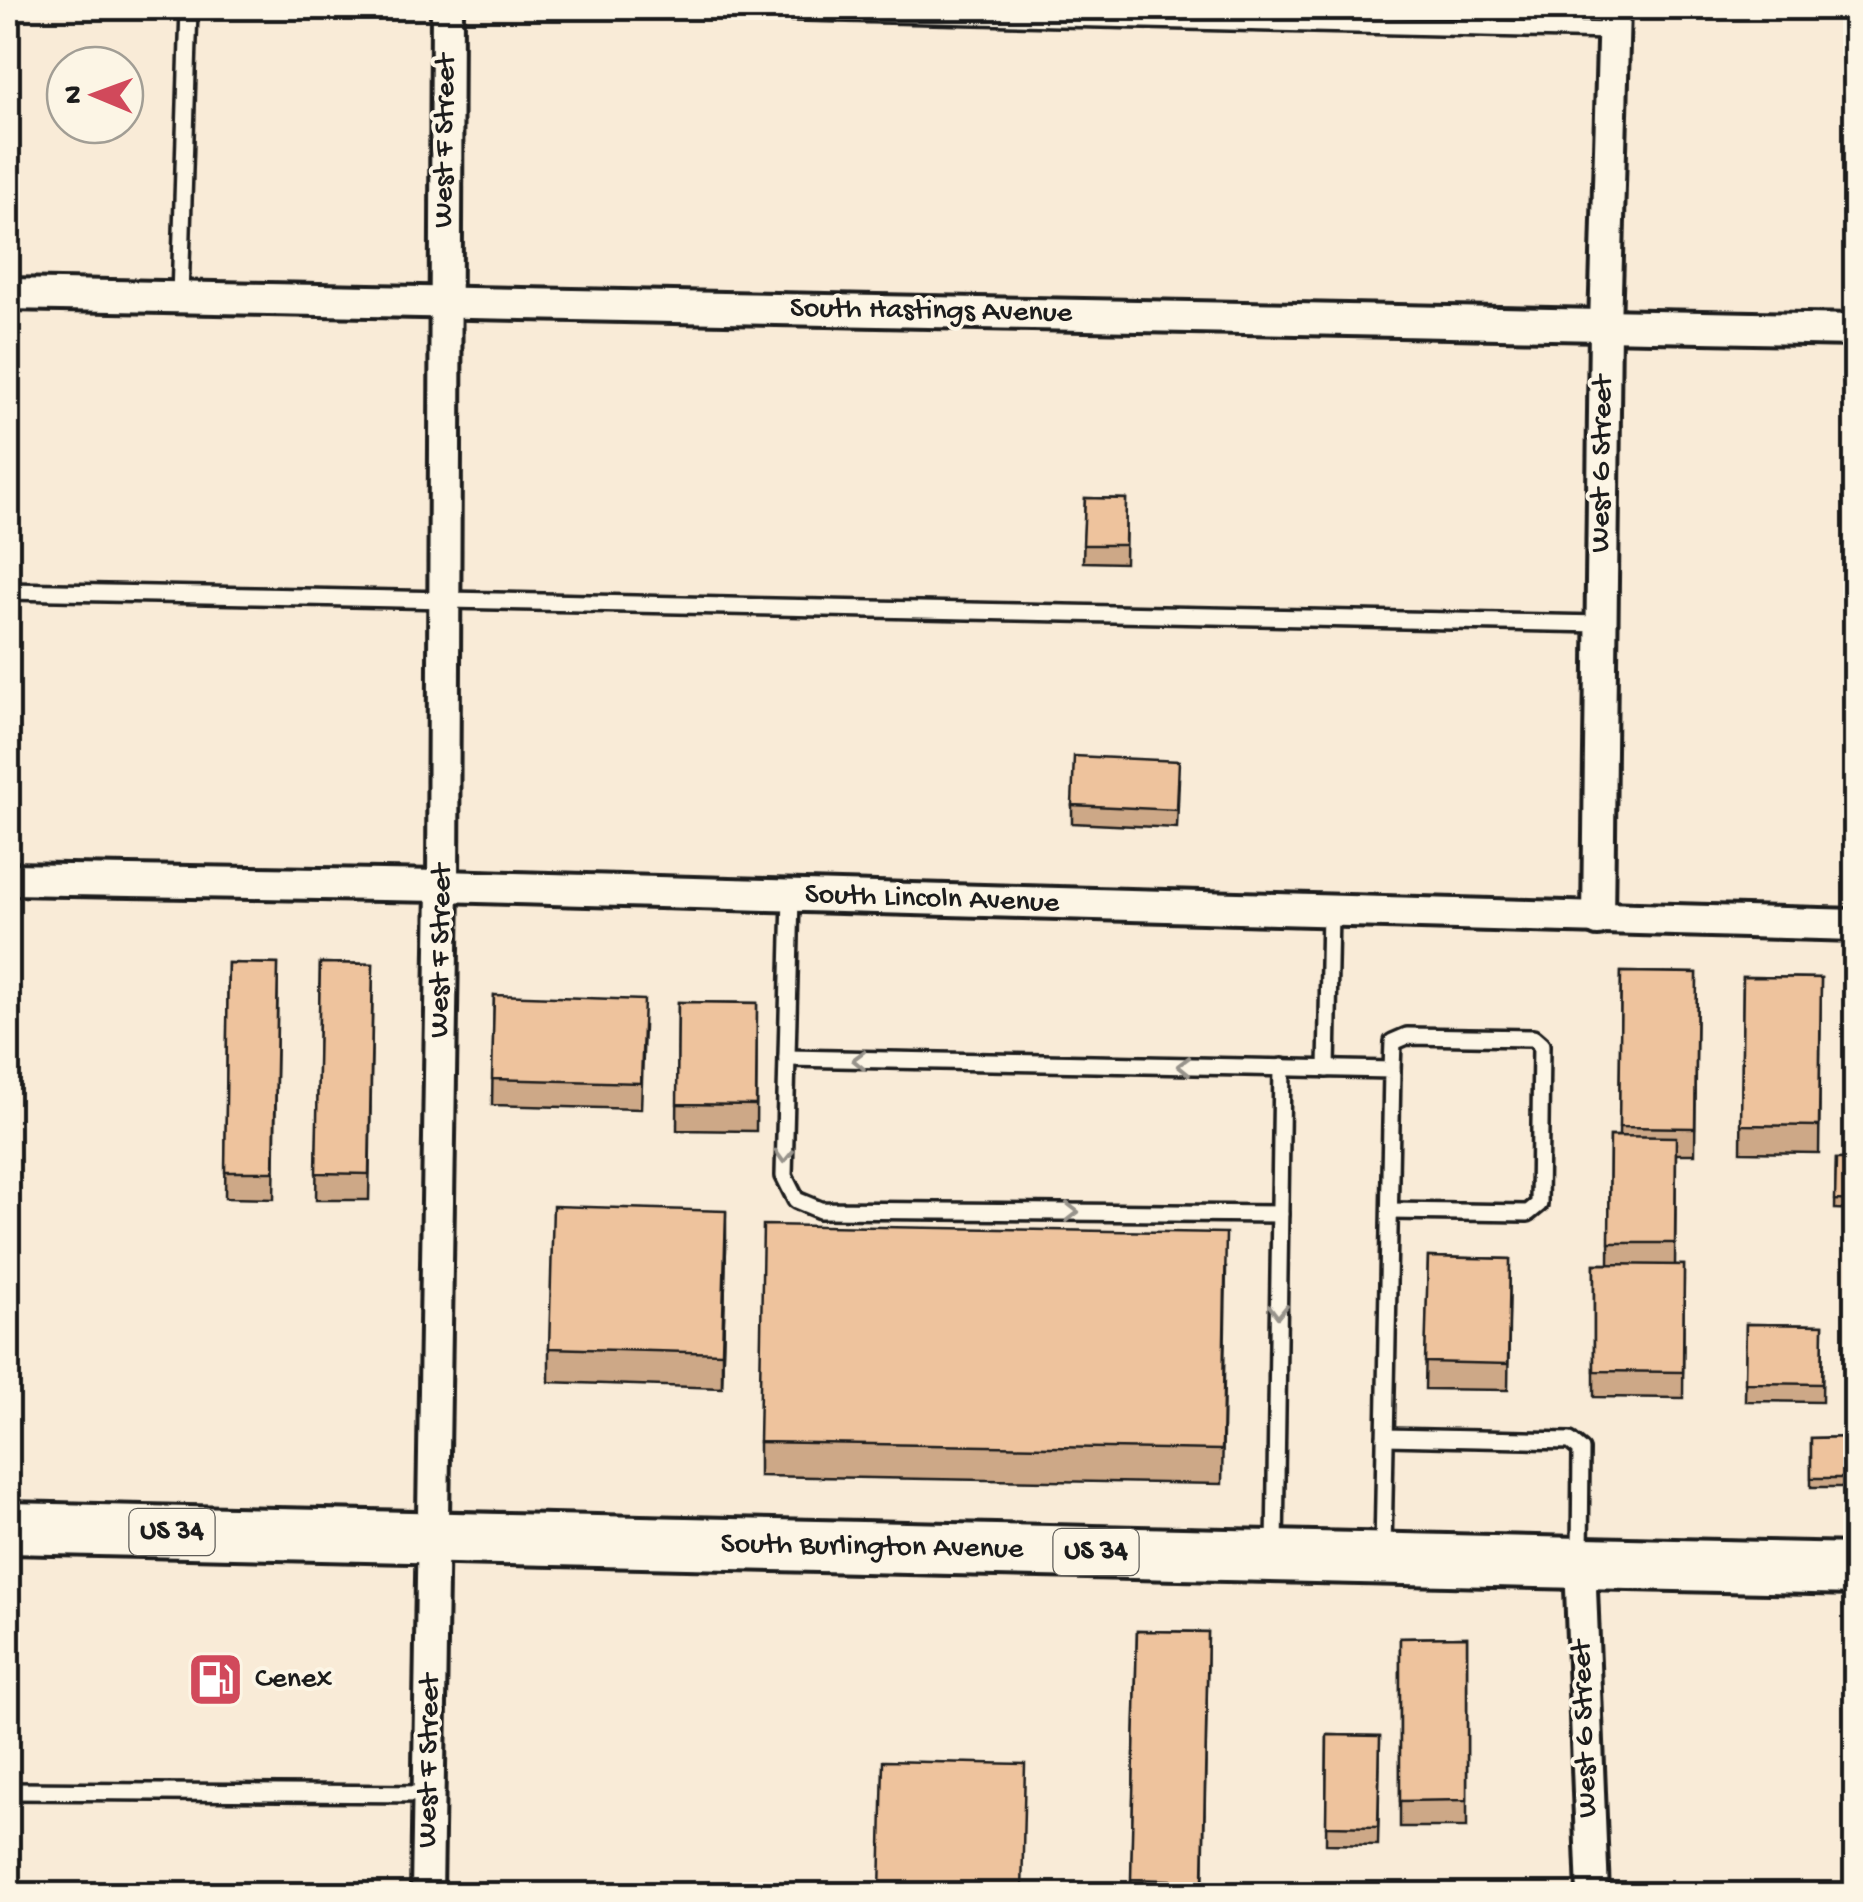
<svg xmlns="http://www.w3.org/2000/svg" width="1863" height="1902" font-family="'Gochi Hand',sans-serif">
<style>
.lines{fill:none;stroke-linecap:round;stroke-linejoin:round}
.service-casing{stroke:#1c1c1c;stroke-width:22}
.minor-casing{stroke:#1c1c1c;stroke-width:38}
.trunk-casing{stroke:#1c1c1c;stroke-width:58}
.service{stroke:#fcf5e5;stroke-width:15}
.minor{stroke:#fcf5e5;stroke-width:30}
.trunk{stroke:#fcf5e5;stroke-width:50}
.wall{fill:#cda887;stroke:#1c1c1c;stroke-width:2.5}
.shaded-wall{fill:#a7886e;stroke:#1c1c1c;stroke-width:2.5}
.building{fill:#eec39d;stroke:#1c1c1c;stroke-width:2.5}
.oneway{stroke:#97938b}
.labels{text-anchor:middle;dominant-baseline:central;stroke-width:8;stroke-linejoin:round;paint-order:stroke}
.shield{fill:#fcf5e5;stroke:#5f5d58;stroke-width:2.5}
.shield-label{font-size:28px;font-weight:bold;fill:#1c1c1c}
.street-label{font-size:30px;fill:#1c1c1c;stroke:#fcf5e5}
.poi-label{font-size:30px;fill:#1c1c1c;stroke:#fcf5e5;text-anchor:start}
</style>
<rect width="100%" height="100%" fill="#f9ebd7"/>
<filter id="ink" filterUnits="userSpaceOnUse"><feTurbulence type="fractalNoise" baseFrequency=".01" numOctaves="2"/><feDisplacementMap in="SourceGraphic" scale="20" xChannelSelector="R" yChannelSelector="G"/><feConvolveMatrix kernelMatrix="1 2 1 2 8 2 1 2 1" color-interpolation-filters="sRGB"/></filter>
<g filter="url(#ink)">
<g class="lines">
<defs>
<g id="service">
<path d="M639 8 1613 31"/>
<path d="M180 297 189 8"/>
<path d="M8 591 1602 624"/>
<path d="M791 896 784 1176 796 1200 820 1210 1280 1214"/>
<path d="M787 1058 1392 1070 1383 1551"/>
<path d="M1327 1069 1330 912"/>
<path d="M1390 1211 1528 1213 1539 1204 1541 1045 1533 1038 1407 1036 1393 1042 1392 1070"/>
<path d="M1385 1437 1570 1441 1581 1450 1580 1557"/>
<path d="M1275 1548 1282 1067"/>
<path d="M8 1791 429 1794"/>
</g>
<g id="minor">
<path d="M8 294 1856 330"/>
<path d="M8 879 443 886 1856 925"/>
<path d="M1598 920 1605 327 1614 8"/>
<path d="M1580 1563 1593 1894"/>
<path d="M427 1894 443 886 447 8"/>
</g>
<path id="trunk" d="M8 1528 1856 1569"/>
</defs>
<use href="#service" class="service-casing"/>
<use href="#minor" class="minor-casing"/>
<use href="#trunk" class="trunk-casing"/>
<use href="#service" class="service"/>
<use href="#minor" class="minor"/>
<use href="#trunk" class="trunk"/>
</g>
<g class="wall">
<path d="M1376 8H1449V18L1376 16Z"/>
<path d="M1085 498 1126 499 1125 563 1083 562Z"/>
<path d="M1179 779 1177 828 1072 823V805Z"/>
<path d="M228 963 278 964 274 1199 225 1198Z"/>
<path d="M320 963 373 964 369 1200H316Z"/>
<path d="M1621 972 1697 973 1695 1154H1676L1675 1265H1684L1683 1398 1594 1397V1264H1609L1610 1136H1619Z"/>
<path d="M1743 977 1821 978 1819 1153 1741 1152Z"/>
<path d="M494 995 644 1026 641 1109 492 1105Z"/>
<path d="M678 1002 757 1003 756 1131 677 1130Z"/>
<path d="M1836 1159H1856V1210L1835 1209Z"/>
<path d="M726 1246 722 1388 549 1382V1348Z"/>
<path d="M1428 1257 1510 1259 1508 1390 1425 1389Z"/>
<path d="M1226 1268 1222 1484 759 1476V1442Z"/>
<path d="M1746 1324 1823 1325 1822 1402 1745 1401Z"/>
<path d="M1856 1437V1487H1811V1438Z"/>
<path d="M1137 1631 1208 1632 1203 1894H1131Z"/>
<path d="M1467 1637V1827H1400V1638Z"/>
<path d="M1327 1735 1380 1736 1378 1845 1326 1844Z"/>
</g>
<path class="shaded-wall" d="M726 1211V1246L722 1388V1353Z"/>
<g class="building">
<path d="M1085 498 1126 499 1125 545H1083Z"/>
<path d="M1074 756 1179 761 1177 810 1072 805Z"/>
<path d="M228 963 278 964 274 1172H225Z"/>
<path d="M320 963 373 964 369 1174 316 1173Z"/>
<path d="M1621 972 1697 973 1695 1128 1619 1127Z"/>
<path d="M1743 977 1821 978 1819 1126 1741 1125Z"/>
<path d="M494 995 644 1000 641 1083 492 1079Z"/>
<path d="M678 1002 757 1003 756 1105 677 1104Z"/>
<path d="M1610 1136 1676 1137 1675 1243H1609Z"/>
<path d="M1836 1159H1856V1201L1835 1200Z"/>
<path d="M553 1206 726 1211 722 1353 549 1348Z"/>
<path d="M763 1225 1226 1233 1222 1450 759 1442Z"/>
<path d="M1428 1257 1510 1259 1508 1364 1425 1362Z"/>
<path d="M1594 1264 1684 1265 1683 1372 1594 1371Z"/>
<path d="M1746 1324 1823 1325 1822 1384 1745 1383Z"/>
<path d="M1856 1437V1478H1811V1438Z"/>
<path d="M1137 1631 1208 1632 1203 1881 1131 1879Z"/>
<path d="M1467 1637V1800L1400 1801V1638Z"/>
<path d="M1327 1735 1380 1736 1378 1827 1326 1826Z"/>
<path d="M883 1761 1025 1764 1022 1894H880Z"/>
</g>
<defs><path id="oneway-chevron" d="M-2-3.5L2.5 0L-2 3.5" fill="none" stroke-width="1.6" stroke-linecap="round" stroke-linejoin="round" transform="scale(2.5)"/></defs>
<g class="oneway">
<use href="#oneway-chevron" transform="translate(859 1060) rotate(-179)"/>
<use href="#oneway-chevron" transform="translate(1184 1066) rotate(-179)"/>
<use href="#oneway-chevron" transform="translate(784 1156) rotate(92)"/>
<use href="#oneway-chevron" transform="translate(1072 1212)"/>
<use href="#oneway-chevron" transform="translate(1278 1311) rotate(91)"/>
</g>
</g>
<defs>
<symbol id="fuel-square" viewBox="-11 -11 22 22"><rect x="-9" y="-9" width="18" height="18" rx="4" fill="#d1495b" stroke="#fcf5e5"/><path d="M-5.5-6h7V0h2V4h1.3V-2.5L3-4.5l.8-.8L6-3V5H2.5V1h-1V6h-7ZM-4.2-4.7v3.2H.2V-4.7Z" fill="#fff"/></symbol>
</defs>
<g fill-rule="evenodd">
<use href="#fuel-square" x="184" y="1648" width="63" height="63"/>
</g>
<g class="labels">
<g class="shield">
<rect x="129.5" y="1509" width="85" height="46" rx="8"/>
<rect x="1053.5" y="1529" width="85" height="46" rx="8"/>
</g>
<g class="shield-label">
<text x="172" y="1532">US 34</text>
<text x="1096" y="1552">US 34</text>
</g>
<g class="street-label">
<text transform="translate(446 141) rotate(-89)">West F Street</text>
<text transform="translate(931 312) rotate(1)">South Hastings Avenue</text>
<text transform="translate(1603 464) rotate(-89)">West G Street</text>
<text transform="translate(932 900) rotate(2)">South Lincoln Avenue</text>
<text transform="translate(442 951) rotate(-89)">West F Street</text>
<text transform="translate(872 1548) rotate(1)">South Burlington Avenue</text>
<text transform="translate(1586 1729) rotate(-92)">West G Street</text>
<text transform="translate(430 1761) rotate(-89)">West F Street</text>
</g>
<g class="poi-label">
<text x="255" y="1680">Cenex</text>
</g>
</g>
<rect width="1863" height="1902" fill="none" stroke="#fcf5e5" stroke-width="40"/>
<rect x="20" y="20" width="1823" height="1862" fill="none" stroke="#1c1c1c" stroke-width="4" filter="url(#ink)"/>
<g transform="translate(95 95) rotate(271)"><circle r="48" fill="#fcf5e5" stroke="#a29e95" stroke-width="2.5"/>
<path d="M0-8L18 38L0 25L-18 38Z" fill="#d1495b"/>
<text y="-15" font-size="28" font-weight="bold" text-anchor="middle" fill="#1c1c1c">N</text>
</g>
</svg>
